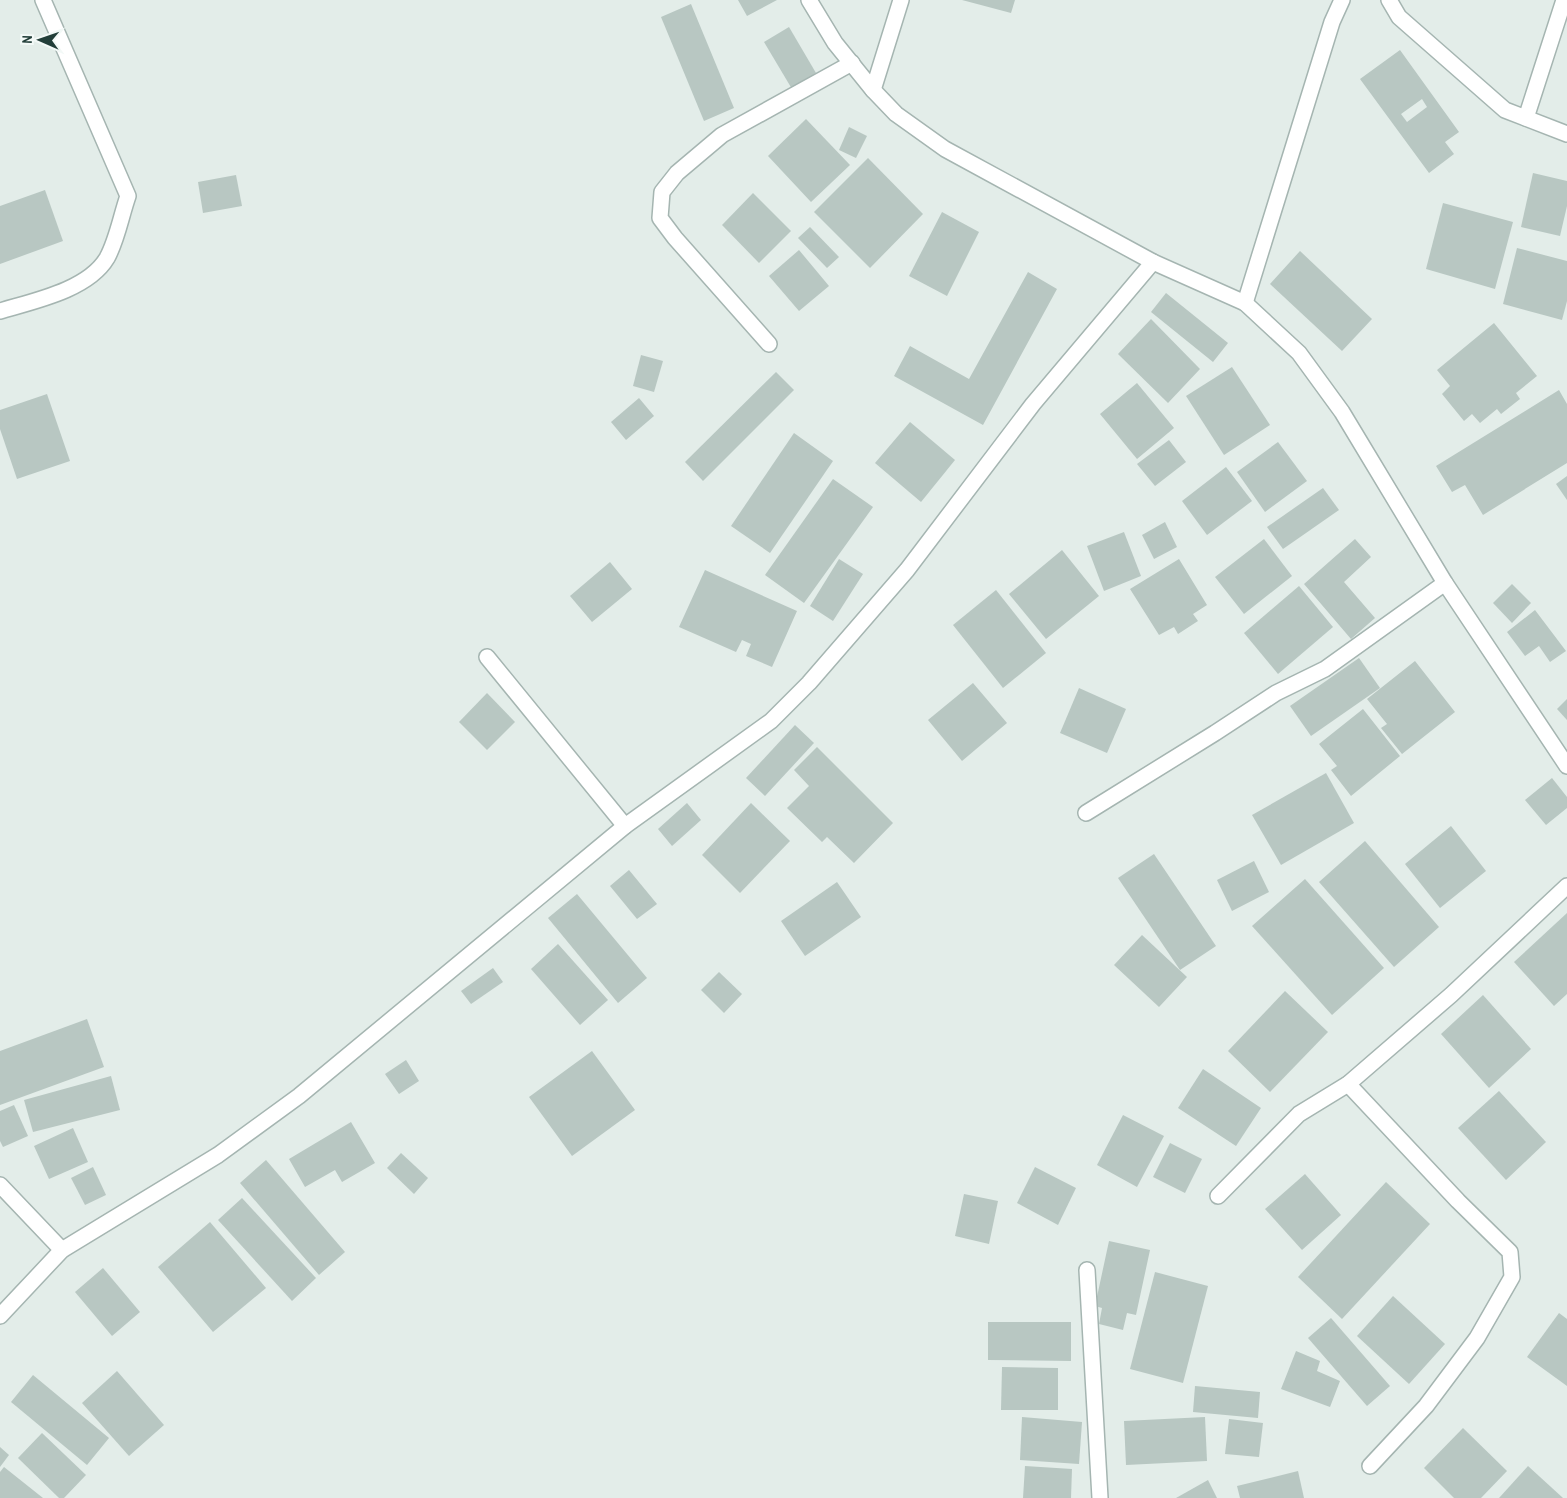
<svg xmlns="http://www.w3.org/2000/svg" width="1567" height="1498" font-family="'Archivo Narrow',sans-serif">
<style>
.building{fill:#b8c7c2;fill-rule:evenodd}
.lines{fill:none;stroke-linecap:round;stroke-linejoin:round}
.minor-casing{stroke:#a5b5b1;stroke-width:18}
.tertiary-casing{stroke:#a5b5b1;stroke-width:18}
.minor{stroke:#fff;stroke-width:15}
.tertiary{stroke:#fff;stroke-width:15}
</style>
<rect width="100%" height="100%" fill="#e3ede9"/>
<g class="building">
<path d="M738 0H777L747 16Z"/>
<path d="M962 0H1015L1011 13Z"/>
<path d="M691 4 734 108 704 121 661 17Z"/>
<path d="M789 27 816 73 792 89 764 42Z"/>
<path d="M1400 50 1459 132 1445 142 1454 154 1429 173 1360 79ZM1422 99 1427 107 1407 122 1401 114Z"/>
<path d="M806 119 850 165 811 202 768 156Z"/>
<path d="M849 127 867 136 856 158 839 150Z"/>
<path d="M868 158 923 214 870 268 814 212Z"/>
<path d="M1533 173 1567 181V206L1560 236 1521 227Z"/>
<path d="M236 175 242 206 203 213 198 182Z"/>
<path d="M45 190 63 241 0 264V206Z"/>
<path d="M753 193 791 231 759 263 722 225Z"/>
<path d="M1443 203 1513 222 1495 289 1426 269Z"/>
<path d="M942 212 979 232 947 296 909 276Z"/>
<path d="M810 227 839 257 827 268 798 238Z"/>
<path d="M1517 248 1567 261V301L1562 320 1503 304Z"/>
<path d="M799 250 829 286 799 311 769 276Z"/>
<path d="M1300 251 1372 319 1342 351 1270 284Z"/>
<path d="M1028 272 1057 289 983 425 894 376 910 346 969 379Z"/>
<path d="M1166 293 1228 343 1213 362 1151 312Z"/>
<path d="M1151 319 1200 369 1168 403 1118 354Z"/>
<path d="M1494 323 1537 376 1516 393 1520 399 1501 414 1497 409 1480 423 1472 414 1464 421 1442 394 1450 386 1437 370Z"/>
<path d="M641 355 663 361 654 392 633 386Z"/>
<path d="M1232 367 1270 425 1224 455 1186 396Z"/>
<path d="M776 372 794 390 703 481 685 462Z"/>
<path d="M1137 383 1174 428 1137 459 1100 414Z"/>
<path d="M1559 390 1567 404V463L1483 515 1465 485 1452 492 1436 466Z"/>
<path d="M47 394 70 461 17 479 0 429V410Z"/>
<path d="M639 398 654 416 626 440 611 422Z"/>
<path d="M910 422 955 460 921 502 875 463Z"/>
<path d="M794 433 833 461 770 553 731 526Z"/>
<path d="M1169 440 1186 462 1155 486 1137 464Z"/>
<path d="M1278 442 1307 481 1265 512 1237 472Z"/>
<path d="M1226 467 1252 501 1207 535 1182 501Z"/>
<path d="M1567 476V500L1556 484Z"/>
<path d="M833 479 873 507 804 603 765 575Z"/>
<path d="M1323 488 1339 510 1283 549 1267 527Z"/>
<path d="M1165 522 1177 547 1154 559 1142 535Z"/>
<path d="M1124 532 1141 576 1104 591 1087 546Z"/>
<path d="M1264 539 1292 576 1244 614 1215 577Z"/>
<path d="M1355 539 1371 557 1344 582 1375 618 1351 639 1304 584Z"/>
<path d="M1062 550 1099 596 1046 639 1009 594Z"/>
<path d="M839 559 863 574 833 621 810 606Z"/>
<path d="M1179 559 1207 605 1193 614 1198 621 1178 634 1174 627 1159 635 1130 589Z"/>
<path d="M610 562 632 589 592 622 570 596Z"/>
<path d="M705 570 797 611 772 667 746 656 751 644 742 640 736 652 679 627Z"/>
<path d="M1512 584 1531 603 1512 623 1493 603Z"/>
<path d="M1299 586 1333 627 1278 674 1244 633Z"/>
<path d="M996 590 1046 653 1003 688 953 625Z"/>
<path d="M1535 610 1566 651 1550 662 1539 646 1525 656 1507 632Z"/>
<path d="M1359 658 1380 688 1311 736 1290 706Z"/>
<path d="M1415 661 1455 712 1402 754 1381 728 1387 724 1367 699Z"/>
<path d="M973 683 1007 723 962 761 928 720Z"/>
<path d="M1079 688 1126 709 1107 753 1060 733Z"/>
<path d="M487 693 515 722 487 750 459 722Z"/>
<path d="M1567 699V720L1557 709Z"/>
<path d="M1363 709 1400 756 1351 796 1331 770 1337 766 1319 744Z"/>
<path d="M795 725 814 743 765 796 746 778Z"/>
<path d="M817 747 893 823 854 863 827 837 822 842 787 808 809 786 794 770Z"/>
<path d="M1326 773 1354 823 1281 865 1252 815Z"/>
<path d="M1552 778 1567 797V808L1546 825 1525 800Z"/>
<path d="M687 803 701 820 672 846 658 829Z"/>
<path d="M751 803 790 841 740 893 702 855Z"/>
<path d="M1451 826 1486 871 1440 908 1405 864Z"/>
<path d="M1365 841 1439 927 1394 967 1319 882Z"/>
<path d="M1154 854 1216 946 1180 970 1118 878Z"/>
<path d="M1254 861 1269 892 1232 911 1217 880Z"/>
<path d="M629 870 657 904 637 919 610 886Z"/>
<path d="M1305 879 1384 968 1332 1015 1252 926Z"/>
<path d="M837 882 861 917 805 956 781 921Z"/>
<path d="M577 894 647 978 618 1003 548 918Z"/>
<path d="M1567 913V994L1554 1006 1514 962Z"/>
<path d="M1142 935 1187 977 1159 1007 1114 965Z"/>
<path d="M558 944 608 1000 580 1025 531 969Z"/>
<path d="M493 968 503 982 471 1004 461 991Z"/>
<path d="M719 972 742 994 724 1013 701 990Z"/>
<path d="M1285 991 1328 1032 1270 1092 1228 1051Z"/>
<path d="M1483 995 1531 1049 1489 1088 1441 1034Z"/>
<path d="M87 1019 104 1067 0 1105V1051Z"/>
<path d="M592 1051 635 1110 572 1156 529 1097Z"/>
<path d="M406 1060 419 1081 399 1094 385 1074Z"/>
<path d="M1203 1069 1261 1108 1236 1146 1178 1108Z"/>
<path d="M111 1076 120 1110 33 1132 24 1100Z"/>
<path d="M1499 1091 1546 1142 1506 1180 1458 1128Z"/>
<path d="M14 1105 28 1136 3 1147 0 1141V1111Z"/>
<path d="M1123 1115 1164 1136 1137 1187 1097 1165Z"/>
<path d="M351 1122 375 1163 342 1182 335 1170 305 1187 289 1159Z"/>
<path d="M73 1128 88 1162 49 1179 34 1146Z"/>
<path d="M1170 1143 1202 1159 1185 1193 1153 1177Z"/>
<path d="M401 1153 428 1178 414 1194 387 1168Z"/>
<path d="M266 1160 345 1252 319 1275 240 1183Z"/>
<path d="M93 1167 106 1195 85 1205 71 1178Z"/>
<path d="M1035 1167 1076 1188 1058 1225 1017 1203Z"/>
<path d="M1305 1174 1341 1215 1302 1250 1265 1209Z"/>
<path d="M1386 1182 1430 1224 1342 1319 1298 1277Z"/>
<path d="M964 1194 998 1201 989 1244 955 1236Z"/>
<path d="M242 1198 316 1278 292 1301 218 1220Z"/>
<path d="M210 1222 266 1288 213 1332 158 1267Z"/>
<path d="M1109 1241 1150 1250 1136 1315 1127 1313 1123 1330 1099 1324 1102 1308 1095 1306Z"/>
<path d="M103 1268 140 1312 112 1336 75 1292Z"/>
<path d="M1155 1272 1208 1286 1183 1383 1130 1369Z"/>
<path d="M1393 1296 1445 1344 1409 1384 1357 1336Z"/>
<path d="M1559 1313 1567 1319V1386L1527 1357Z"/>
<path d="M1331 1318 1390 1386 1367 1406 1308 1338Z"/>
<path d="M988 1322H1071V1361L988 1360Z"/>
<path d="M1296 1351 1320 1361 1317 1371 1340 1381 1330 1407 1281 1389Z"/>
<path d="M1002 1367 1058 1368V1410H1001Z"/>
<path d="M117 1371 164 1425 129 1456 82 1403Z"/>
<path d="M33 1375 109 1438 87 1465 11 1402Z"/>
<path d="M1195 1386 1260 1392 1258 1418 1193 1412Z"/>
<path d="M1022 1417 1082 1422 1079 1464 1020 1460Z"/>
<path d="M1205 1417 1207 1461 1126 1465 1124 1421Z"/>
<path d="M1229 1419 1263 1423 1259 1457 1225 1454Z"/>
<path d="M1463 1428 1507 1471 1481 1498H1454L1424 1468Z"/>
<path d="M42 1433 86 1475 64 1498H59L18 1458Z"/>
<path d="M0 1447 9 1455 0 1467Z"/>
<path d="M1025 1466 1072 1469 1071 1498H1023Z"/>
<path d="M1528 1466 1563 1498H1499Z"/>
<path d="M4 1467 43 1498H0V1472Z"/>
<path d="M1298 1471 1304 1498H1240L1237 1486Z"/>
<path d="M1208 1480 1217 1498H1176Z"/>
</g>
<g class="lines">
<defs>
<g id="minor">
<path d="M1389 0 1399 17 1505 110 1567 134"/>
<path d="M873 90 901 0"/>
<path d="M1526 118 1564 0"/>
<path d="M1245 303 1332 22 1342 0"/>
<path d="M0 311C34 301 88 290 107 258 117 240 121 216 128 196L43 0"/>
<path d="M769 344 675 238 660 218 662 192 677 173 722 135 852 63"/>
<path d="M487 657 625 826"/>
<path d="M1086 813 1215 733 1276 693 1325 669 1445 583"/>
<path d="M1348 1084 1458 1201 1510 1252 1512 1277 1477 1338 1426 1406 1370 1466"/>
<path d="M0 1185 62 1250"/>
<path d="M1218 1196 1299 1114 1348 1084 1451 995 1567 886"/>
<path d="M1087 1270 1100 1498"/>
<path d="M0 1316 62 1250 218 1155 299 1096 625 826 771 721 809 683 907 570 1033 404 1153 262"/>
</g>
<path id="tertiary" d="M809 0 835 43 873 90 896 114 945 149 1153 262 1245 303 1299 353 1342 412 1445 583 1567 766"/>
</defs>
<use href="#minor" class="minor-casing"/>
<use href="#tertiary" class="tertiary-casing"/>
<use href="#minor" class="minor"/>
<use href="#tertiary" class="tertiary"/>
</g>
<g transform="translate(40 40) rotate(272)" stroke="#f3f9f7" stroke-width="4" paint-order="stroke">
<path d="M0-4L9 19L0 12L-9 19Z" fill="#223e39"/>
<text y="-8" font-size="14" font-weight="bold" text-anchor="middle" fill="#223e39">N</text>
</g>
</svg>
